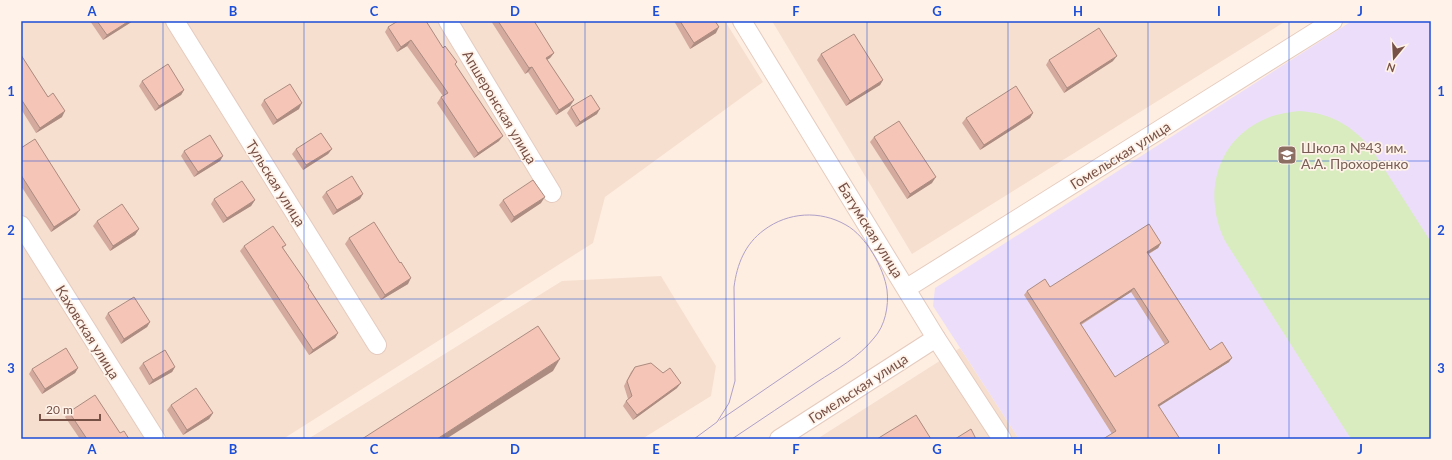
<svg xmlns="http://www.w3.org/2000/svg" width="1452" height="460" font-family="Lato,sans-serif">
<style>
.residential{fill:#f6dfcf}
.education{fill:#ecdefa}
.green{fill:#d8ecbf}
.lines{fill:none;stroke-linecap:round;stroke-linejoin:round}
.street-casing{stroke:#e5cbbf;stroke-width:20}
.street{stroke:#fff;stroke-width:18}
.tram{stroke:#afa0c8;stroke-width:1}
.wall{fill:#d3aa9d;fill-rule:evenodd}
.shaded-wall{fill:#ac8b80}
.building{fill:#f5c6b7;stroke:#ac8b80;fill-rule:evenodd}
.grid{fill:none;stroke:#1d4ed8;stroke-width:1;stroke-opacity:0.55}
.labels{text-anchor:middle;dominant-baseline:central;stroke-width:3.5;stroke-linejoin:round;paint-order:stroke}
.street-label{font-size:14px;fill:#775046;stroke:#fff3e9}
.education-label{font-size:14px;fill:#785e54;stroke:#fff3e9;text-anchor:start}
.neatline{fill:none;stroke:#1d4ed8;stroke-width:1.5}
.grid-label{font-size:13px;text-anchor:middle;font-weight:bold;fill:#1d4ed8}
</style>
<rect width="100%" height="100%" fill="#feeee1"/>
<g class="residential">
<path d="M21 21H725L763 82 605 197 593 243 283 439H21Z"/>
<path d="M772 21H1286L912 254Z"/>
<path d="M661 276 716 366 711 396 642 439H308L562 281Z"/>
<path d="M960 348 1019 439H817Z"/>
</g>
<path class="education" d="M1352 21H1431V439H1019L933 306 935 288Z"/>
<path class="green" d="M1299 111C1330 113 1350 124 1371 148L1431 242V439H1351L1225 241C1203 196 1215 142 1263 120 1274 114 1286 113 1299 111Z"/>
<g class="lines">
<defs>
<g id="street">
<path d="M175 21 377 345"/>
<path d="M448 21 552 193"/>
<path d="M742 21 936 338 1002 439"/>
<path d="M21 225 156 439"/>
<path d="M907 288 1333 21"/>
<path d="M779 439 936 338"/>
</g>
</defs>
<use href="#street" class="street-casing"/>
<use href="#street" class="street"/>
<g class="tram">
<path d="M720 420 840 338"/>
<path d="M694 439 717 422 729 403 735 381 734 287C737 264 745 244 764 230 788 212 820 210 846 225 866 236 884 268 887 290 889 306 885 326 874 338 859 357 837 369 817 382 789 401 760 420 732 439"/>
</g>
</g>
<g class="wall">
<path d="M90 21H133L103 40Z"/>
<path d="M491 21H534L554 53 550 58 547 60 574 100 570 106 556 115 528 72 525 74Z"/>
<path d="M674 21H715L716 33 690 49Z"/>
<path d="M388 27 443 48 457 62 455 65 499 141 474 158 437 103 441 97 443 96 407 46 397 52 385 32Z"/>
<path d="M821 54 883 80 880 85 846 106 817 60Z"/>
<path d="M21 55 48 97 62 117 36 133 21 109Z"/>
<path d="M1049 60 1113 61 1064 93 1046 65Z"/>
<path d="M142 81 184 90 181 95 155 111 139 86Z"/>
<path d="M264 100 299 109 273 125 261 105Z"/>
<path d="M571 107 597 114 576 127 567 113Z"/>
<path d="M1033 113 1030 118 980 150 962 123 966 118Z"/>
<path d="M874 137 932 183 907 199 870 142Z"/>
<path d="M21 148 76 215 51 232 21 186Z"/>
<path d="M296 149H332L328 154 303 170 292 154Z"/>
<path d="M184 151 223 156 220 161 194 177 181 156Z"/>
<path d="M326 192 360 199 333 215 322 197Z"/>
<path d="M214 199 255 200 251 206 223 223 211 204Z"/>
<path d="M503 200 541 203 511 223 499 205Z"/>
<path d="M97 221 139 229 135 235 110 251 93 226Z"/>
<path d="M349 238 408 284 381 300 345 244Z"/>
<path d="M1161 243 1158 248 1149 254 1210 350 1229 362 1112 434 1024 295 1027 291 1050 287ZM1131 292 1165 345 1115 377 1081 325Z"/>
<path d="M286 245 283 248 338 333 335 338 309 355 240 251 244 246Z"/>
<path d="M108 313 150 322 147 327 121 344 105 318Z"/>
<path d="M143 363 175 367 172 372 149 385 139 368Z"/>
<path d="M635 367 677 388 633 420 623 406 626 401 628 399 624 386 631 372Z"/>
<path d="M78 368 75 373 42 394 29 374 32 369Z"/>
<path d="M171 405 213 413 209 419 183 435 167 410Z"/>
<path d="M69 412 129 439H80L65 417Z"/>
</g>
<g class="shaded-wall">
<path d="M129 21H133L103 40 107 35Z"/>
<path d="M719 27 716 33 690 49 694 43Z"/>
<path d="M411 40 407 46 397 52 401 47Z"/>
<path d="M554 53 550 58 542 63 546 58Z"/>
<path d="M1117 56 1113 61 1064 93 1067 88Z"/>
<path d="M532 67 528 72 525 74 529 68Z"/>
<path d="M883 80 880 85 846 106 850 101Z"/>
<path d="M184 90 181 95 155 111 159 106Z"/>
<path d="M574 100 570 106 556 115 559 110Z"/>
<path d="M302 103 299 109 273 125 277 120Z"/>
<path d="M600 109 597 114 576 127 580 122Z"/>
<path d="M65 111 62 117 36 133 40 128Z"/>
<path d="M1033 113 1030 118 980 150 984 145Z"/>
<path d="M503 136 499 141 474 158 478 153Z"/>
<path d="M332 149 328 154 303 170 306 165Z"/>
<path d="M223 156 220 161 194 177 198 172Z"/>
<path d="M936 177 932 183 907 199 910 194Z"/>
<path d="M363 194 360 199 333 215 337 210Z"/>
<path d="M545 197 541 203 511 223 514 217Z"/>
<path d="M255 200 251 206 223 223 227 218Z"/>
<path d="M80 210 76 215 51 232 54 227Z"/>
<path d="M139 229 135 235 110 251 113 246Z"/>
<path d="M1161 243 1158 248 1144 256 1147 252Z"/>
<path d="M411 278 408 284 381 300 385 295Z"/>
<path d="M1134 288 1131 292 1076 327 1080 323Z"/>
<path d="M150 322 147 327 121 344 124 339Z"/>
<path d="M338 333 335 338 309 355 313 350Z"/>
<path d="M1232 358 1229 362 1155 409 1158 405Z"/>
<path d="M560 359 553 371 446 439H437Z"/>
<path d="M175 367 172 372 149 385 153 380Z"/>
<path d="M78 368 75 373 42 394 45 389Z"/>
<path d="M681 383 677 388 633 420 637 415Z"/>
<path d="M213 413 209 419 183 435 187 430Z"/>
</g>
<g class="building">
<path d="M97 21H129L107 35Z"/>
<path d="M398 21H426L443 48 445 46 457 62 455 64 503 136 478 153 441 97 448 93 411 40 401 47 388 27Z"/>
<path d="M498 21H534L554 53 546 58 574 100 559 110 532 67 529 68Z"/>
<path d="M680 21H715L719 27 694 43Z"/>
<path d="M1099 28 1117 56 1067 88 1049 60Z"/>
<path d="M854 34 883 80 850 101 821 54Z"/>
<path d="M21 55 48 97 53 93 65 111 40 128 21 99Z"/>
<path d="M168 64 184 90 159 106 142 81Z"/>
<path d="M290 84 302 103 277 120 264 100Z"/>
<path d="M1016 86 1033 113 984 145 966 118Z"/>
<path d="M591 95 600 109 580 122 571 107Z"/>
<path d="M899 121 936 177 910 194 874 137Z"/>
<path d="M321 133 332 149 306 165 296 149Z"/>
<path d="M210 135 223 156 198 172 184 151Z"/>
<path d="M35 139 80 210 54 227 21 175V148Z"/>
<path d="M352 176 363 194 337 210 326 192Z"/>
<path d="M533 180 545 197 514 217 503 200Z"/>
<path d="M242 181 255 200 227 218 214 199Z"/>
<path d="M122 204 139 229 113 246 97 221Z"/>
<path d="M374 222 400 263 401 262 411 278 385 295 349 238Z"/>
<path d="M1149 224 1161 243 1147 252 1210 350 1222 342 1232 358 1158 405 1180 439H1103L1116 431 1027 291 1045 279 1050 287ZM1134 288 1169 342 1115 377 1080 323Z"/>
<path d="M273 226 286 245 282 247 309 286 308 287 338 333 313 350 244 246Z"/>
<path d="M134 297 150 322 124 339 108 313Z"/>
<path d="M538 326 560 359 437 439H362Z"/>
<path d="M66 348 78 368 45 389 32 369Z"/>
<path d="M165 350 175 367 153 380 143 363Z"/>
<path d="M651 363 663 373 670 368 681 383 637 415 626 401 632 396 627 381 635 367Z"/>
<path d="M196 388 213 413 187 430 171 405Z"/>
<path d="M95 395 120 433 124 431 129 439H87L69 412Z"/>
<path d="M916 415 931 439H877Z"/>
<path d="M971 429 976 439H955Z"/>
</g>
<path class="grid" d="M163 21V439M304 21V439M444 21V439M585 21V439M726 21V439M867 21V439M1008 21V439M1148 21V439M1289 21V439M21 161H1431M21 299H1431"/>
<defs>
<symbol id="school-square" viewBox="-11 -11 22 22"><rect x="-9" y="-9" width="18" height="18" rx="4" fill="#8d6e63" stroke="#fff3e9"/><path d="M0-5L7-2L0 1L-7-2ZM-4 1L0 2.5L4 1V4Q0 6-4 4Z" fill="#fff"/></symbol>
</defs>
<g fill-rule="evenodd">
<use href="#school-square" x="1276" y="144" width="22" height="22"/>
</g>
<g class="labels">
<g class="street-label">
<text transform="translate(500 107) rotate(59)">Апшеронская улица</text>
<text transform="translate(1120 155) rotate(-32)">Гомельская улица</text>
<text transform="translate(276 183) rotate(58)">Тульская улица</text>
<text transform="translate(871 230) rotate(58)">Батумская улица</text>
<text transform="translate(88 332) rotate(58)">Каховская улица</text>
<text transform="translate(858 388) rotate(-33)">Гомельская улица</text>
</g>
<g class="education-label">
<text x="1301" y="147">Школа №43 им.<tspan x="1301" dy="16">А.А. Прохоренко</tspan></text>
</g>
</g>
<rect width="1452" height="460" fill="none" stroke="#fff3e9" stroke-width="44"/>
<g transform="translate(1394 58) rotate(198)" stroke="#fff3e9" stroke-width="3" paint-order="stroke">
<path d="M0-3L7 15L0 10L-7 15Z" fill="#775046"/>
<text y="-6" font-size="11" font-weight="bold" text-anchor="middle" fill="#775046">N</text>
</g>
<path d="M40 414v6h60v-6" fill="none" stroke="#775046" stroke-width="2"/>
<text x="46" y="414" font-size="12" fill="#775046" stroke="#fff3e9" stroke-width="3" paint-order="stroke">20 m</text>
<rect x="22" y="22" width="1408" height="416" class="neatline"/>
<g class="grid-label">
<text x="92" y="16">A</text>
<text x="233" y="16">B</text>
<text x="374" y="16">C</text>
<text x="515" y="16">D</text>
<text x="656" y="16">E</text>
<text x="796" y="16">F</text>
<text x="937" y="16">G</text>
<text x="1078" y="16">H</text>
<text x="1219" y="16">I</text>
<text x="1360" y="16">J</text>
<text x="11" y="96">1</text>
<text x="1441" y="96">1</text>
<text x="11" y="235">2</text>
<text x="1441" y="235">2</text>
<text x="11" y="373">3</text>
<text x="1441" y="373">3</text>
<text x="92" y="454">A</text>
<text x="233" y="454">B</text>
<text x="374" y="454">C</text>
<text x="515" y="454">D</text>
<text x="656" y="454">E</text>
<text x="796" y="454">F</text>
<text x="937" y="454">G</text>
<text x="1078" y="454">H</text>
<text x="1219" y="454">I</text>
<text x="1360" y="454">J</text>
</g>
</svg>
